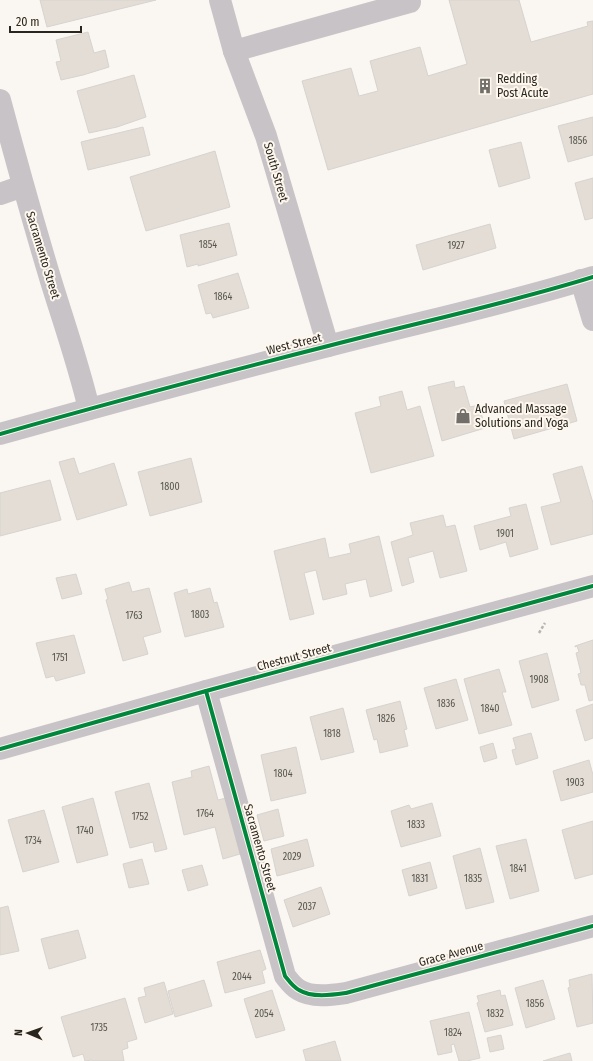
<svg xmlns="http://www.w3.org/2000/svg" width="593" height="1061" font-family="'Fira Sans Condensed',sans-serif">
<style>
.building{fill:#e3ddd5;stroke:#d7d3cf}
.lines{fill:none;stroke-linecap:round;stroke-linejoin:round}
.path{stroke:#b6b3b3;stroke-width:2.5;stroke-dasharray:3 2;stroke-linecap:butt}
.minor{stroke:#c8c3c6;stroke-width:22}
.cycleway-casing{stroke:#fef7ee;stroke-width:6}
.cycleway{stroke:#00873e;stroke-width:4}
.labels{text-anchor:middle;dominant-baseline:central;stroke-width:4;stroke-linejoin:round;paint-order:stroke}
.number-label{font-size:10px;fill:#58554e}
.poi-label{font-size:12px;fill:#292620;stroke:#fef7ee;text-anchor:start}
.street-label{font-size:12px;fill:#292620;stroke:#fef7ee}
</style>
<rect width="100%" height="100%" fill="#faf6f2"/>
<g class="building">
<path d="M40 0H156L47 27Z"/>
<path d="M449 0H519L531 42 588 26 587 22 593 21V94L328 170 302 81 351 68 359 96 378 91 370 61 420 47 428 76 467 64Z"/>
<path d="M88 32 94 53 105 50 109 67 83 75 61 80 56 62 61 61 56 40Z"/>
<path d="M134 75 146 117 117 127 89 133 77 91Z"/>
<path d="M593 117V155L568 162 558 126Z"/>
<path d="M143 127 150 155 88 170 81 142Z"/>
<path d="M521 142 530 178 499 187 489 150Z"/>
<path d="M215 151 230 207 146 231 130 177Z"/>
<path d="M593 178V218L585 220 575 183Z"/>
<path d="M229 223 237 255 198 266V264L187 267 180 235Z"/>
<path d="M490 224 496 248 423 270 416 245Z"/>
<path d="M238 273 249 308 213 318 211 313 206 314 198 285Z"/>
<path d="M454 381 455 388 464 386 470 407 479 405 485 428 442 441 428 387Z"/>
<path d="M567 384 577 421 514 439 504 401Z"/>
<path d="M402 391 407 410 420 406 434 456 371 473 355 413 381 406 379 397Z"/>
<path d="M74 458 79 474 114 463 127 505 77 520 59 462Z"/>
<path d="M191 458 202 502 150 516 138 472Z"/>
<path d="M582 466 593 503V534L551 545 541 507 561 502 553 474Z"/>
<path d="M50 480 61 520 0 536V493Z"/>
<path d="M526 504 538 549 510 557 506 542 480 550 474 526 511 516 509 508Z"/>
<path d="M443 515 446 527 455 525 467 571 440 578 433 551 408 558 414 582 402 586 391 542 413 535 410 523Z"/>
<path d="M379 536 392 591 370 597 366 579 345 584 347 594 323 600 316 570 304 573 314 614 290 620 274 551 325 538 329 558 351 553 349 544Z"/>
<path d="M76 574 82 594 62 599 56 578Z"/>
<path d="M129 582 132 592 149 588 161 632 143 637 148 654 123 661 106 600 108 599 105 589Z"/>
<path d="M210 588 214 603 217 602 224 627 185 637 174 593 187 589 188 594Z"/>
<path d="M74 635 85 673 56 681 54 676 46 678 36 643Z"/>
<path d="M593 640V700L589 701 585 685H581L578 674 581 673 576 653 579 652 577 646 575 647V646Z"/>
<path d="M547 653 559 700 532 708 519 661Z"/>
<path d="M499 669 506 692H502L512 725 479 734 464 679Z"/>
<path d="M456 679 468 720 436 729 424 688Z"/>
<path d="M400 701 407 729 404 730 408 746 380 753 377 739 374 740 366 710Z"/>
<path d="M593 704V738L585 741 576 710Z"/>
<path d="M343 708 354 752 321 760 310 717Z"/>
<path d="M531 733 538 758 516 765 512 750 516 749 513 738Z"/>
<path d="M493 743 497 758 484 762 480 747Z"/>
<path d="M296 747 306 793 271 801 261 755Z"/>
<path d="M589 760 593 775V792L561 801 553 771Z"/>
<path d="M209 766 218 800 226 798 240 854 223 859 215 827 184 835 172 782 192 777 191 771Z"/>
<path d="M149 783 167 849 155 852 153 842 130 848 115 792Z"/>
<path d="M93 798 108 855 77 863 62 807Z"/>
<path d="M432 803 441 836 401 847 391 811 409 805 411 809Z"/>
<path d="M278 809 284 836 264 841 257 815Z"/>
<path d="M44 810 59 862 23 872 8 820Z"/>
<path d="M593 821V874L575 879 562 830Z"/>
<path d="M307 839 314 866 277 876 271 849Z"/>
<path d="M526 839 539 891 510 899 496 846Z"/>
<path d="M480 848 494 902 466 909 453 856Z"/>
<path d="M142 859 149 884 129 888 123 864Z"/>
<path d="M430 862 437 888 409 896 402 870Z"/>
<path d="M202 865 208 885 188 891 182 870Z"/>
<path d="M321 887 330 914 293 927 284 900Z"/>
<path d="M8 906 19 951 0 955V908Z"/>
<path d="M78 930 86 958 49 969 41 939Z"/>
<path d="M260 950 266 969 262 971 265 983 225 993 217 962Z"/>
<path d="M592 974 593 1023 577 1027 568 988 570 987 569 980Z"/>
<path d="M204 980 212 1006 175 1017 168 991Z"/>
<path d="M543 980 555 1019 526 1028 515 988Z"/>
<path d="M164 982 173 1014 145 1023 138 998 146 996 144 988Z"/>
<path d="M272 990 285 1030 256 1038 244 999Z"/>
<path d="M500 990 501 996 505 995 513 1025 485 1032 477 1003 479 1002 477 996Z"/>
<path d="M125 998 137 1039 127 1042 128 1048 122 1050 124 1061H92V1060L85 1061 83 1054 73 1057 61 1017Z"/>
<path d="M469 1012 480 1058 467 1061H459L454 1044 451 1045 452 1052 438 1055 430 1021Z"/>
<path d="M501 1035 504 1049 490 1052 487 1038Z"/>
<path d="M335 1041 341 1061H306L303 1050Z"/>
<path d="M570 1053 572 1061H543Z"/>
</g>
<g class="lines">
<path class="path" d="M539 633 545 623"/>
<g class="minor">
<path d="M220 0 234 51 266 136 328 346"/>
<path d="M234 51 410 2"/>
<path d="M0 100C16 160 33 221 51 281 64 323 79 366 89 409"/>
<path d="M0 194 23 186"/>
<path d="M581 280 593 320"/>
<path d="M0 434C109 403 218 374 328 346 416 323 506 304 593 277"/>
<path d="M206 691 285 976C289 981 293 987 299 990 312 998 332 995 346 993L593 926"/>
<path d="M0 749 206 691 593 586"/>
</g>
<defs>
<g id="cycleway">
<path d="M0 434C109 403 218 374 328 346 416 323 506 304 593 277"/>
<path d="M206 691 285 976C289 981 293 987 299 990 312 998 332 995 346 993L593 926"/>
<path d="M0 749 206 691 593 586"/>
</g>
</defs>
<use href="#cycleway" class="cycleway-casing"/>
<use href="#cycleway" class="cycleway"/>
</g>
<defs>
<symbol id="building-bare" viewBox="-9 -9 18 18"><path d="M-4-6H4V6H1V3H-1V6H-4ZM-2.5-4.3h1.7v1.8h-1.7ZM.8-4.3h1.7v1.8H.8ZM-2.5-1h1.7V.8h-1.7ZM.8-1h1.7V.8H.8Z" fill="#726f6a" stroke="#fef7ee" stroke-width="2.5" paint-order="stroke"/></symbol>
<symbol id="shop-bare" viewBox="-9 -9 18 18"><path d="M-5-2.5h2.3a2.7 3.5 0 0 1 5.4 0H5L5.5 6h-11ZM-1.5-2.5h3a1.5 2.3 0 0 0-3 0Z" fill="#726f6a" stroke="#fef7ee" stroke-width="2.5" paint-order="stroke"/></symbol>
</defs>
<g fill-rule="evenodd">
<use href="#building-bare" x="474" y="75" width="22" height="22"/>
<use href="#shop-bare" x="452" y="405" width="22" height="22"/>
</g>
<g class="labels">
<g class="number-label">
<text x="578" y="141">1856</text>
<text x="208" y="245">1854</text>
<text x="456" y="246">1927</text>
<text x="223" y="297">1864</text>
<text x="170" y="487">1800</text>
<text x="505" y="534">1901</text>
<text x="200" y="615">1803</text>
<text x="134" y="616">1763</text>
<text x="60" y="658">1751</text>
<text x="539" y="680">1908</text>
<text x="446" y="704">1836</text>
<text x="490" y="709">1840</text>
<text x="386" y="719">1826</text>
<text x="332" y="734">1818</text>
<text x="283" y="774">1804</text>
<text x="575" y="783">1903</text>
<text x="205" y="814">1764</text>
<text x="140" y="817">1752</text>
<text x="416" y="825">1833</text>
<text x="85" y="831">1740</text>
<text x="33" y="841">1734</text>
<text x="292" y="857">2029</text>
<text x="518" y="869">1841</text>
<text x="420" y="879">1831</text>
<text x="473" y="879">1835</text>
<text x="307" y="907">2037</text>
<text x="242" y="977">2044</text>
<text x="535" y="1004">1856</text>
<text x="264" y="1014">2054</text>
<text x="495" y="1014">1832</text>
<text x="99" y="1028">1735</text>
<text x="453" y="1033">1824</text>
</g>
<g class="poi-label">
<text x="497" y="79">Redding<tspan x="497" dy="14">Post Acute</tspan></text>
<text x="475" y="409">Advanced Massage<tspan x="475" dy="14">Solutions and Yoga</tspan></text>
</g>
<g class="street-label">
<text transform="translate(276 172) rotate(74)">South Street</text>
<text transform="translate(43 255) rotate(73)">Sacramento Street</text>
<text transform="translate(294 344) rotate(-14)">West Street</text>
<text transform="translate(294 657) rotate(-15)">Chestnut Street</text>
<text transform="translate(260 848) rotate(74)">Sacramento Street</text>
<text transform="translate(451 954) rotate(-15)">Grace Avenue</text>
</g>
</g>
<g transform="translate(28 1033) rotate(272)" stroke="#fef7ee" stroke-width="3" paint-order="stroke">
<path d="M0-3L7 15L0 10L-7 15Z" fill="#292620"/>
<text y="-6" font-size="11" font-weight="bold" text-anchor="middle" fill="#292620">N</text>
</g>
<path d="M10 26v6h71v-6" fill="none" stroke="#292620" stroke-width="2"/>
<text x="16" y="26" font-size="12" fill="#292620" stroke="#fef7ee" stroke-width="3" paint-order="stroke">20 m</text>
</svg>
